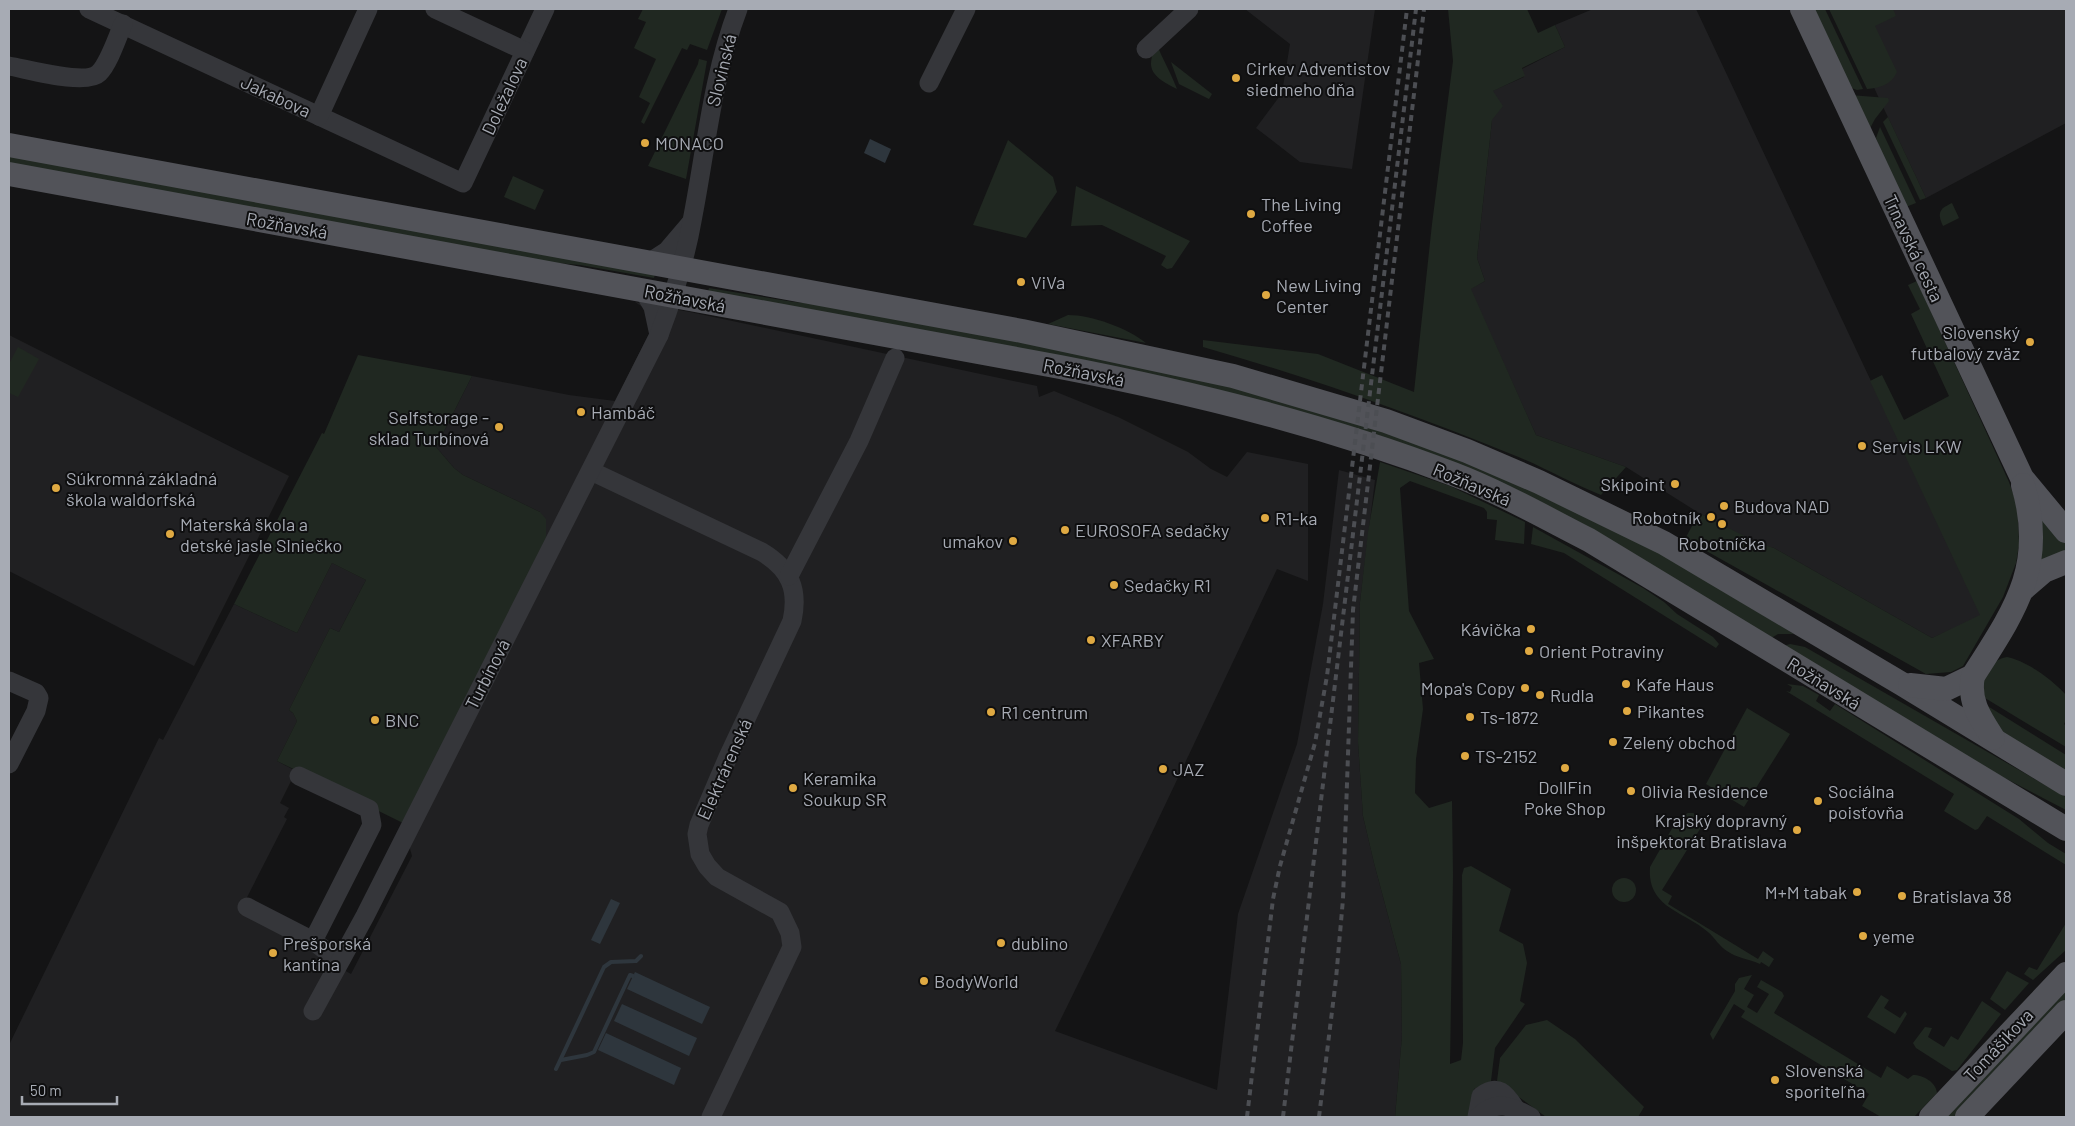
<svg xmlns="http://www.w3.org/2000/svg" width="2075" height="1126" font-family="Barlow,sans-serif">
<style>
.built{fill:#202022}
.green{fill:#202821}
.water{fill:#2e363d}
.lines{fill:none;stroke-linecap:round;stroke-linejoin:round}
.stream{stroke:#2e363d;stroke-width:4}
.minor{stroke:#35363a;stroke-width:19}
.major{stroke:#525359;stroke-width:24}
.rail{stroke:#4c4e53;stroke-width:4;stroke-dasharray:6 5;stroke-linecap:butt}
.poi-dot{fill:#dfa942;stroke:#0f0f10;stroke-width:2}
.labels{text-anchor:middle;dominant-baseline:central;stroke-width:4;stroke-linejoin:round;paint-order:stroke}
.poi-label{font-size:18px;fill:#a7abb4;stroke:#0f0f10;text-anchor:start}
.street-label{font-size:18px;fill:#a7abb4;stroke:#0f0f10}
</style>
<rect width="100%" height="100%" fill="#141415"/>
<g class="built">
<path d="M1245 9H1375L1352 169 1300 162 1256 128 1282 93 1290 44Z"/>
<path d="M1593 9H1696L1981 615 1977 618 1932 638 1774 548 1758 544 1699 513 1626 467 1536 435 1470 289 1485 281 1477 258 1492 120V91L1524 77 1522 69 1565 47 1555 25Z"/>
<path d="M1837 9H2066V123L1926 198Z"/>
<path d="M635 302 690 312 1037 386 1039 397 1054 391 1118 417 1188 452 1211 469 1227 477 1247 452 1308 464V581L1277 569 1147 843 1055 1031 1217 1090 1238 914 1297 744 1323 604 1339 470 1375 480 1360 602 1358 742 1363 816 1374 863 1401 964 1402 1036 1395 1117H9V1045L159 738 163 740 234 604 297 633 332 563 366 580 339 632 330 628 289 710 293 713 297 721 277 761 296 771 280 803 289 808 284 817 287 819 240 911 351 974 412 856 403 823 540 512 463 475 454 468 436 447 472 376 569 395 615 401 650 332 647 310Z"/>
<path d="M9 335 289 476 194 666 9 571Z"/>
</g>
<g class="green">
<path d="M643 9H722L707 50 690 44 687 50 682 48 644 124 641 122 650 103 639 97 656 59 634 48 646 22 638 19Z"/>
<path d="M1448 9H1527L1538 33 1555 25 1565 47 1522 68 1525 76 1493 91 1503 106 1492 120 1477 258 1485 281 1471 289 1536 435 1626 467 1601 495C1570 483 1542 466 1511 454 1410 413 1308 377 1203 347V340L1318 354 1414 392 1432 224 1453 61Z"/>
<path d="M1810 9H1825L1863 89 1857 90 1849 87Z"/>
<path d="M1829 9H1893L1896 16 1875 26 1897 72C1891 85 1880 88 1867 89Z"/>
<path d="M1157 45C1163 60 1171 73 1177 89 1155 78 1143 70 1157 45Z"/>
<path d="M699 59 707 61 686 179 648 166 698 64Z"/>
<path d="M1171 62 1212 94 1209 99 1179 84Z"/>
<path d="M1850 95 1888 98 1889 101 1875 119 1868 132Z"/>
<path d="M1888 117 1926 198 1920 200 1883 122Z"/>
<path d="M1880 127 1916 203 1903 208 1876 138Z"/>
<path d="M1008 140 1053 177 1057 192 1026 238 973 225Z"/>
<path d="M9 151 656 271 654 278 580 265 521 260 9 166Z"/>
<path d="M513 176 544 190 535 210 504 197Z"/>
<path d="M1076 186 1190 241 1172 268 1167 269 1161 265 1166 256 1102 225 1071 226Z"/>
<path d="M1952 203 1959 218 1943 226C1937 213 1939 209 1952 203Z"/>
<path d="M1917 281 2009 482 2018 508 2019 545 2016 563 2003 597 1963 666 1951 672 1926 674 1685 539 1699 513 1758 543 1774 548 1932 638 1980 615 1870 381 1882 375 1904 420 1949 396 1911 314 1920 309 1908 285Z"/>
<path d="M709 288 794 302 854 308 1208 376 1410 438 1608 522 1794 634H1778L1768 640 1396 447 707 295Z"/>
<path d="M1068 315C1092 315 1127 328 1146 343L1048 324Z"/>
<path d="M18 347 39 359 18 397 9 393V364Z"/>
<path d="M358 355 472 376 436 447 454 468 463 475 540 512 546 519V539L403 823 277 761 297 721 293 713 289 710 330 628 339 632 366 580 332 563 297 633 234 604 322 433 324 434Z"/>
<path d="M1380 462 1450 486 1525 522 1524 544 1495 540 1497 520 1487 519V512L1484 508 1410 481 1400 488 1409 611 1434 659 1419 663 1423 709 1416 759 1415 793 1429 808 1452 801 1453 876 1450 1064 1461 1060 1463 1043 1462 875 1464 868 1471 866 1511 889 1499 931 1523 944 1527 963 1520 1001 1525 1004 1495 1048 1491 1081 1474 1089 1473 1117H1395L1402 1036 1401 964 1374 863 1363 816 1358 742 1360 602 1368 532Z"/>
<path d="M2037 510 2066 541V554L2035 570Z"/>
<path d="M1533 527 1643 588 1664 602 1677 614 1713 637 1719 644 1716 648 1564 553 1531 544Z"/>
<path d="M1790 644 1805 647 2066 797V810L1924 736 1783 646Z"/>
<path d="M2007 657C2027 661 2053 680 2066 695V720L2064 724 2066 726V747L1980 695C1980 678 1989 660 2007 657Z"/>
<path d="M1787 684 1803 686 1819 695 1816 701 1830 711 1835 704 2019 819 2048 843 2066 854V865L1987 816 1978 829 1975 830 1944 811 1954 794 1786 691 1790 692 1792 687Z"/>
<path d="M1978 700 2066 755V773L2002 733Z"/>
<path d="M1747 708 1790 734 1744 807 1706 784Z"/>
<path d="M1688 813H1693L1705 821 1662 890 1672 896 1668 904 1758 959 1763 951 1774 959 1769 967 1761 962 1760 964C1749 959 1736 958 1727 951 1719 946 1715 938 1708 932 1684 911 1647 908 1650 867L1678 818Z"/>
<circle cx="1624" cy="890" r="12"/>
<path d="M2066 923V950L2033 980 2024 974 2029 967 2037 970Z"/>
<path d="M2007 971 2029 983 2005 1010 1990 999Z"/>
<path d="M1752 975 1744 989 1754 995 1747 1007 1757 1013 1769 994 1757 987 1761 980 1782 992 1784 996 1774 1013 1881 1078 1887 1066 1908 1079 1913 1075C1923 1075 1936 1082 1937 1093L1914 1117H1881L1862 1106 1869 1094 1741 1017 1745 1011 1734 1004 1713 1040 1710 1034 1735 991V984L1739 978Z"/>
<path d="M2066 982V999L1958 1117H1940Z"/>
<path d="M1881 995 1889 1000 1884 1008 1900 1018 1905 1011 1907 1014 1895 1034 1867 1017Z"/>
<path d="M1982 1001 2001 1014 1957 1070 1952 1071 1916 1048 1913 1043 1925 1027 1932 1028 1928 1037 1944 1047 1951 1036 1958 1040Z"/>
<path d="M1547 1020 1575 1039 1644 1107 1638 1117H1546L1497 1081 1500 1058 1526 1025Z"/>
</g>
<g class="water">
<path d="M870 139 891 149 885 163 864 153Z"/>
<path d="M611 899 620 903 600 944 591 940Z"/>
<path d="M635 972 710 1007 702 1024 627 989Z"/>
<path d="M622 1004 697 1038 689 1056 614 1021Z"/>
<path d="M606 1033 681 1068 674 1085 598 1050Z"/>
</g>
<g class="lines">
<g class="stream">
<path d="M561 1060 587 1055 594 1052 630 975 633 976"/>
<path d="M556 1069 604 967 611 962 636 961 641 956"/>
</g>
<g class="minor">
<path d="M89 9 463 183 545 9"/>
<path d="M435 9 525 51"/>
<path d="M1146 49 1189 9"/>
<path d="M9 66C27 69 86 86 99 73 109 63 117 38 123 24"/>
<path d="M929 83 966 9"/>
<path d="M319 116 368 9"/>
<path d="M650 262 667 251 690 224"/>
<path d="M643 290 653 307 659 335"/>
<path d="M591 471 762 552C790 569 799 589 792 621L728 757 699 825 697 834 700 854 707 866 717 877 780 912 790 933 792 947 711 1117"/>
<path d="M789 576 859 441 895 358"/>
<path d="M9 681 36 693 39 698 36 711 9 764"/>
<path d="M299 776 369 809 372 825 313 941"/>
<path d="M247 907 313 941 329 953 341 959"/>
<path d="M313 1011 365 916 659 335C673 298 685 261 692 221 706 150 712 77 738 9"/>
<path d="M1477 1117 1481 1096C1498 1083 1506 1094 1515 1108"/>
<path d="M1478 1117C1496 1099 1511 1106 1531 1117"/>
</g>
<g class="major">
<path d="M1802 9 2022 478 2066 531"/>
<path d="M9 145 1022 331 1233 376 1386 421 1467 451 1539 482 1664 543 1902 684 2066 784"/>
<path d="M9 174 1060 367C1194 393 1325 425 1453 474 1500 492 1544 517 1589 540L2066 829"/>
<path d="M2023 589 2044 571 2066 562"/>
<path d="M1910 685 1946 689 1973 676"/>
<path d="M1993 738C1980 718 1968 701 1973 676 2015 610 2047 566 2023 485"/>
<path d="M1931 1117 2066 974"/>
<path d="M1967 1117 2066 1012"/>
</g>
<g class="rail">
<path d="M1247 1117 1273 899 1280 866 1315 743 1327 676 1407 9"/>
<path d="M1283 1117 1416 9"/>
<path d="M1319 1117 1336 979 1343 899 1353 610 1424 9"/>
</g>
</g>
<g class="poi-dot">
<circle cx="1236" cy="78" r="5"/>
<circle cx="645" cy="143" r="5"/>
<circle cx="1251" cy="214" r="5"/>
<circle cx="1021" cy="282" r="5"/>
<circle cx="1266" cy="295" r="5"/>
<circle cx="2030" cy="342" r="5"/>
<circle cx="581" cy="412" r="5"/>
<circle cx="499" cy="427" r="5"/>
<circle cx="1862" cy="446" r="5"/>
<circle cx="1675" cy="484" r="5"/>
<circle cx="56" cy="488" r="5"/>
<circle cx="1724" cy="506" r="5"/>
<circle cx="1711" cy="517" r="5"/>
<circle cx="1265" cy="518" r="5"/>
<circle cx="1722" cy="524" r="5"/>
<circle cx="1065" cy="530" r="5"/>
<circle cx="170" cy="534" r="5"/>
<circle cx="1013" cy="541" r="5"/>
<circle cx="1114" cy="585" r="5"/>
<circle cx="1531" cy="629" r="5"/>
<circle cx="1091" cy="640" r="5"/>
<circle cx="1529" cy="651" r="5"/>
<circle cx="1626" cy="684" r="5"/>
<circle cx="1525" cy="688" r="5"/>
<circle cx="1540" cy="695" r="5"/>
<circle cx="1627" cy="711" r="5"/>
<circle cx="991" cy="712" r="5"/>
<circle cx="1470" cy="717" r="5"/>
<circle cx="375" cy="720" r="5"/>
<circle cx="1613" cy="742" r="5"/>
<circle cx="1465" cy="756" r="5"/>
<circle cx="1565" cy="768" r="5"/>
<circle cx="1163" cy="769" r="5"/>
<circle cx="793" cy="788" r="5"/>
<circle cx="1631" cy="791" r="5"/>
<circle cx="1818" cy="801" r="5"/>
<circle cx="1797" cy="830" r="5"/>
<circle cx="1857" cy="892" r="5"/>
<circle cx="1902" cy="896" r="5"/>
<circle cx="1863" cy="936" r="5"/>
<circle cx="1001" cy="943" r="5"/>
<circle cx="273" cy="953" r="5"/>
<circle cx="924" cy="981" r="5"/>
<circle cx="1775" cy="1080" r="5"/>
</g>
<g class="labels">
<g class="poi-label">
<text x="1246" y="68">Cirkev Adventistov<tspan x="1246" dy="21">siedmeho dňa</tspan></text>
<text x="655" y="143">MONACO</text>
<text x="1261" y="204">The Living<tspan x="1261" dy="21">Coffee</tspan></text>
<text x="1031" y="282">ViVa</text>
<text x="1276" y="285">New Living<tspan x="1276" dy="21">Center</tspan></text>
<text x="2020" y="332" text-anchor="end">Slovenský<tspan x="2020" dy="21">futbalový zväz</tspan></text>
<text x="591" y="412">Hambáč</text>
<text x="489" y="417" text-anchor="end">Selfstorage -<tspan x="489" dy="21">sklad Turbínová</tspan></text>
<text x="1872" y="446">Servis LKW</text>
<text x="66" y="478">Súkromná základná<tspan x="66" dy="21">škola waldorfská</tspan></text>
<text x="1665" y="484" text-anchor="end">Skipoint</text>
<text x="1734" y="506">Budova NAD</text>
<text x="1701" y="517" text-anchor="end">Robotník</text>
<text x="1275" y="518">R1-ka</text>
<text x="180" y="524">Materská škola a<tspan x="180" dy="21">detské jasle Slniečko</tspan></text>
<text x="1075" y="530">EUROSOFA sedačky</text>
<text x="1003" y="541" text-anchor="end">umakov</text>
<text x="1722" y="543" text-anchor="middle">Robotníčka</text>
<text x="1124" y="585">Sedačky R1</text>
<text x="1521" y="629" text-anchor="end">Kávička</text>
<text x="1101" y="640">XFARBY</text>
<text x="1539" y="651">Orient Potraviny</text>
<text x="1636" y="684">Kafe Haus</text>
<text x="1515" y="688" text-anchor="end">Mopa's Copy</text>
<text x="1550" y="695">Rudla</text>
<text x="1637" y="711">Pikantes</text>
<text x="1001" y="712">R1 centrum</text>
<text x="1480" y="717">Ts-1872</text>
<text x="385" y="720">BNC</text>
<text x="1623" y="742">Zelený obchod</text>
<text x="1475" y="756">TS-2152</text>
<text x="1173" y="769">JAZ</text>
<text x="803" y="778">Keramika<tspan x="803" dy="21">Soukup SR</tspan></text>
<text x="1565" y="787" text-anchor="middle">DollFin<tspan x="1565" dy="21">Poke Shop</tspan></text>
<text x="1641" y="791">Olivia Residence</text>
<text x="1828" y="791">Sociálna<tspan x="1828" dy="21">poisťovňa</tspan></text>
<text x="1787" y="820" text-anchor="end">Krajský dopravný<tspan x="1787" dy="21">inšpektorát Bratislava</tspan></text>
<text x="1847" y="892" text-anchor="end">M+M tabak</text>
<text x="1912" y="896">Bratislava 38</text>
<text x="1873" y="936">yeme</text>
<text x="283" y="943">Prešporská<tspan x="283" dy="21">kantína</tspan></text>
<text x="1011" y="943">dublino</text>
<text x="934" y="981">BodyWorld</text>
<text x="1785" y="1070">Slovenská<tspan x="1785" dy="21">sporiteľňa</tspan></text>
</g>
<g class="street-label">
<text transform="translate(721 70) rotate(-76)">Slovinská</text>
<text transform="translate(276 96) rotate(25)">Jakabova</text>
<text transform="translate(504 96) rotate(-65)">Doležalova</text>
<text transform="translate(287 225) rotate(10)">Rožňavská</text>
<text transform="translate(1914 248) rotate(65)">Trnavská cesta</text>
<text transform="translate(685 298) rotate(11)">Rožňavská</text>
<text transform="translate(1084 372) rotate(11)">Rožňavská</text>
<text transform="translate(1472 484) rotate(23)">Rožňavská</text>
<text transform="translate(487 674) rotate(-63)">Turbínová</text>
<text transform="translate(1824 683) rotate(32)">Rožňavská</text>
<text transform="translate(724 769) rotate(-66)">Elektrárenská</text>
<text transform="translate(1998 1045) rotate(-47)">Tomášikova</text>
</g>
</g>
<rect width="2075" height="1126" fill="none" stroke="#a7abb4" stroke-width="20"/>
<path d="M22 1096v8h95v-8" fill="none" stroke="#a7abb4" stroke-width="2.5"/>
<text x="30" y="1096" font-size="15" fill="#a7abb4" stroke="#0f0f10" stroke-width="4" paint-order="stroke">50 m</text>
</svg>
